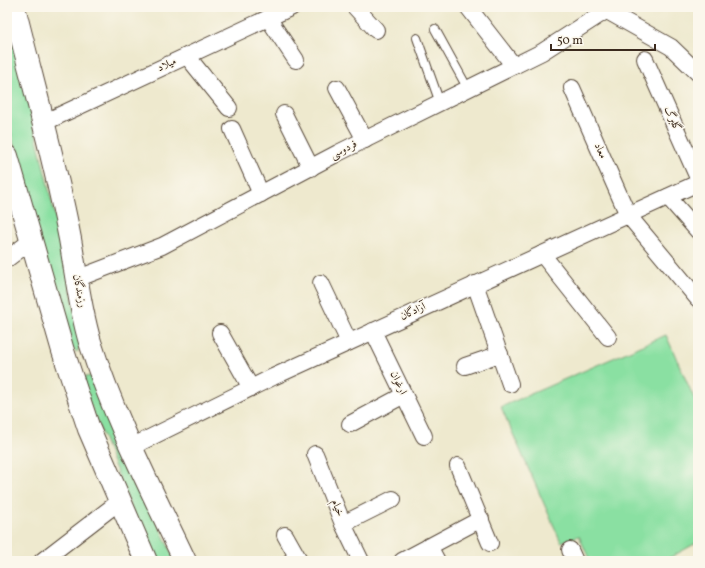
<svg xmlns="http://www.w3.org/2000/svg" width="705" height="568" font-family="Vollkorn,Amiri,serif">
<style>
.green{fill:#8ae0a2;stroke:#628560}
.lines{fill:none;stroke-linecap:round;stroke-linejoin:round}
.service-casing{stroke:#564738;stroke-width:10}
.minor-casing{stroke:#564738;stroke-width:18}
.secondary-casing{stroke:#564738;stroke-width:24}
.service{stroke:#fff;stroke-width:8}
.minor{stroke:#fff;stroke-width:16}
.secondary{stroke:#fff;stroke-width:22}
.labels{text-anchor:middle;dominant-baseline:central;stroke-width:3;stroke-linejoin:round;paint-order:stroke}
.street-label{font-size:11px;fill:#3b2a1e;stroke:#fbf7ec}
</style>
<rect width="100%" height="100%" fill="#fbf7ec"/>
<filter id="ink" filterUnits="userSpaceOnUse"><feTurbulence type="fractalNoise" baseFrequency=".025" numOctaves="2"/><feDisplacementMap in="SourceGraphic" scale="8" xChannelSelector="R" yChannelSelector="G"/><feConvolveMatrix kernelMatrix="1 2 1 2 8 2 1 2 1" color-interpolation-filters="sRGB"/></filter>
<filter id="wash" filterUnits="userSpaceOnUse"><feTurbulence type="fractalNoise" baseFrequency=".012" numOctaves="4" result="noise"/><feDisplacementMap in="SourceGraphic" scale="16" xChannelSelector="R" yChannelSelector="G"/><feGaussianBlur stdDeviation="0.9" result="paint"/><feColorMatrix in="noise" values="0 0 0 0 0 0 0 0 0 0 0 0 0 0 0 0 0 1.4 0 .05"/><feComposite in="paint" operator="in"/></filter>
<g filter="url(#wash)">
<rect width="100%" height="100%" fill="#eee9ce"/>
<g class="green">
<path d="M7 11 65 258 81 345 77 352 72 349 23 183 7 115Z"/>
<path d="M666 335 698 407V445L694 448 698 458V542L664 561H590L579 536 561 542 501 407Z"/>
<path d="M91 376 175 561H152L86 394 84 377Z"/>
</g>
</g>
<g filter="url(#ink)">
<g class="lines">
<defs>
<g id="service">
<path d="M435 29 468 89"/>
<path d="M417 38 440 103"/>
</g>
<g id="minor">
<path d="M355 7 376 30"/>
<path d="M468 7 514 66"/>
<path d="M600 7 671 47 698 73"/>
<path d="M268 18 296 60"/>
<path d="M187 56 229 108"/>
<path d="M645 59 698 178"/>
<path d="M337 88 365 140"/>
<path d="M572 88 628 215 698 299"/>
<path d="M284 114 311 168"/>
<path d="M43 123 292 7"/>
<path d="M232 129 261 194"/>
<path d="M668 197 698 231"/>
<path d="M542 254 608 337"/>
<path d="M7 259 31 241"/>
<path d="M76 279 162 246 338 153 542 52 607 10"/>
<path d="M321 283 349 342"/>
<path d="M475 284 510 384"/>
<path d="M373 331 424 436"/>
<path d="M220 333 251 388"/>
<path d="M465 366 500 354"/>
<path d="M350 424 404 395"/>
<path d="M131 447 273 377 698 183"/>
<path d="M315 454 343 524 361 561"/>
<path d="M458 466 490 543"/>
<path d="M343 524 393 499"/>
<path d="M285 535 298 558 291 561"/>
<path d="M429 546 437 561"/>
<path d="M570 550 575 561"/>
<path d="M42 561 120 501"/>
<path d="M402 561 481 519"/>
</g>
<g id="secondary">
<path d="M14 7C33 84 55 161 70 239 76 273 80 309 90 342 114 418 151 489 185 561"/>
<path d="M7 156 63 351 89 429 146 561"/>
</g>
</defs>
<use href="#service" class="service-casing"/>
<use href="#minor" class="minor-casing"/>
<use href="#secondary" class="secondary-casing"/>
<use href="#service" class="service"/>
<use href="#minor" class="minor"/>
<use href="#secondary" class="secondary"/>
</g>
</g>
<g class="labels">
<g class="street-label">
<text transform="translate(167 65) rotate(-25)">میلاد</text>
<text transform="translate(672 119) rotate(66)">گلبرگ</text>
<text transform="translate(344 150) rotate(-27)">فردوسی</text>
<text transform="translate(600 151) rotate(66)">معاد</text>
<text transform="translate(79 291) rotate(79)">رزمندگان</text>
<text transform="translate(413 312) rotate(-25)">آزادگان</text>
<text transform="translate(398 383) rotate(65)">ارغوان</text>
<text transform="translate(337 508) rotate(68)">خیام</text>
</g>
</g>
<rect width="705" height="568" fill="none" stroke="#fbf7ec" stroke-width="24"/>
<path d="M551 44v6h104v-6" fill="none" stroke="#3b2a1e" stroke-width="2"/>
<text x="557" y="44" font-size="12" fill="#3b2a1e" stroke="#fbf7ec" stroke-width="3" paint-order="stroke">50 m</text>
</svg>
